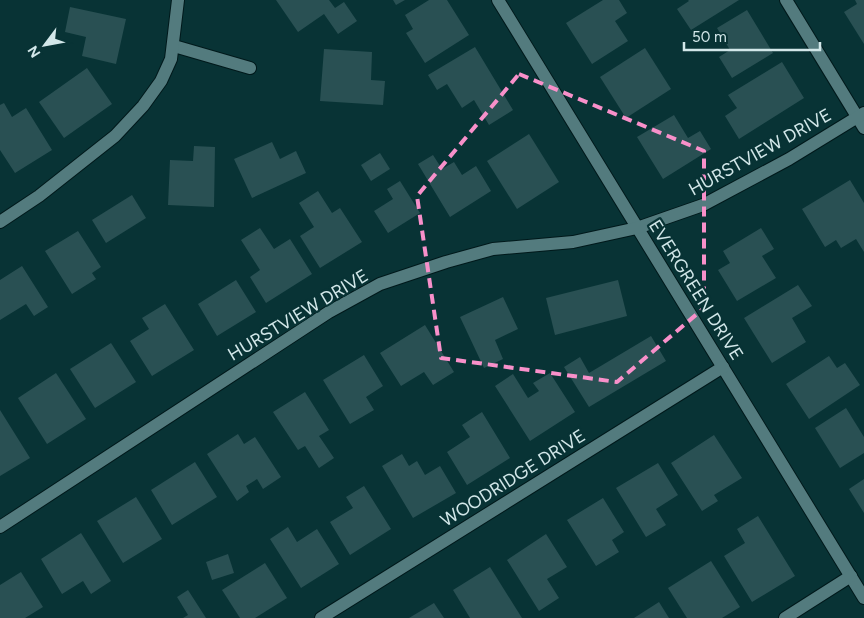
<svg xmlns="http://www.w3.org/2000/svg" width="864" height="618" font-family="Figtree,sans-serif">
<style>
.building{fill:#295053}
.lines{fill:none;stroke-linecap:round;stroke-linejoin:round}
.minor-casing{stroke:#00191b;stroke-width:14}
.tertiary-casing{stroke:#00191b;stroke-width:14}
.minor{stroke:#537b7e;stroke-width:12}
.tertiary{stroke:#537b7e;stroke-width:12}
.marked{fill:none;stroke:#f890ca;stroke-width:4;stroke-dasharray:10 6;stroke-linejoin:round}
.labels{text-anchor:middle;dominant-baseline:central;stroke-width:4.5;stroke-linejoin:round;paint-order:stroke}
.street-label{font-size:18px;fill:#d2e7e9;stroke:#083335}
</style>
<rect width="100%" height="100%" fill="#083335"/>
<g class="building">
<path d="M276 0H329L335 8 344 2 357 21 338 34 324 14 298 32Z"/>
<path d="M393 0H405L396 5Z"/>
<path d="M429 0H447L469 35 425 63 406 33 413 29 405 15Z"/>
<path d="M603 0H619L627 13 615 21 628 41 592 64 566 23Z"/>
<path d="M688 0H739L691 30 677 9 689 1Z"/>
<path d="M855 0H864V44L844 12 857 4Z"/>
<path d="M70 7 126 19 116 64 82 56 86 37 65 32Z"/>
<path d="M747 10 773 53 732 78 719 57 730 50 717 28Z"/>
<path d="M475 47 513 110 489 125 474 100 462 108 447 84 437 90 428 75Z"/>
<path d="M645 48 671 89 626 118 600 77Z"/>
<path d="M324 49 372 52 371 80 385 81 383 105 320 101Z"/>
<path d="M782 62 804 98 739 139 725 116 737 108 728 95Z"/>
<path d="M87 68 112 104 64 138 39 102Z"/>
<path d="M4 103 12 117 26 108 52 150 15 173 0 150V105Z"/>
<path d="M674 115 688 138 700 131 711 149 663 179 637 137Z"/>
<path d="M529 134 559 182 517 209 487 161Z"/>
<path d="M272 142 280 159 296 151 306 173 252 198 234 159Z"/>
<path d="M194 146 215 147 214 207 168 205 170 160 193 161Z"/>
<path d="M380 153 390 169 371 181 361 165Z"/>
<path d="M433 155 442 169 454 162 462 175 476 166 491 191 450 217 418 164Z"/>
<path d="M850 180 864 203V252L856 239 841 248 836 240 825 247 802 209Z"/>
<path d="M400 181 420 213 388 233 374 211 393 199 387 189Z"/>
<path d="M318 191 332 213 340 208 362 242 320 268 300 236 314 227 299 203Z"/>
<path d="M132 195 146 218 106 243 92 220Z"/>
<path d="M260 228 274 249 290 239 312 274 266 303 250 277 260 270 241 240Z"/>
<path d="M761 228 774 249 762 256 776 278 737 301 718 270 730 263 723 251Z"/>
<path d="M78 231 101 267 92 273 96 279 72 294 45 251Z"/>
<path d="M22 266 48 307 34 316 26 304 0 320V280Z"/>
<path d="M236 280 256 312 217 336 198 304Z"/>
<path d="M618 280 627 316 555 335 546 298Z"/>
<path d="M798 285 812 306 792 318 806 342 772 363 744 318Z"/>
<path d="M503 297 518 329 495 340 503 359 484 368 460 317Z"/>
<path d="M165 304 194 350 152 376 130 341 149 329 142 318Z"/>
<path d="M425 325 454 372 433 385 424 372 401 386 380 353Z"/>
<path d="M651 336 666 361 589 407 564 367 580 357 589 373Z"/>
<path d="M111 343 136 382 95 408 70 369Z"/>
<path d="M364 355 383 386 366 397 374 410 350 424 323 380Z"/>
<path d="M829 356 837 368 845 363 860 385 809 419 786 384Z"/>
<path d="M56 373 86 419 47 444 18 398Z"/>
<path d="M550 373 575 412 530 441 495 386 513 374 528 398 539 391 533 383Z"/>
<path d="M305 392 329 430 319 436 334 458 319 468 305 446 298 450 273 412Z"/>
<path d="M846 408 864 437V453L840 468 815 428Z"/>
<path d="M0 410 30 458 0 476Z"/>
<path d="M482 412 510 458 467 485 447 452 470 437 462 425Z"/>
<path d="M238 434 244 444 255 437 281 477 263 489 257 479 246 486 249 492 237 501 207 454Z"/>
<path d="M714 435 742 478 714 495 718 501 702 511 671 463Z"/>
<path d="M402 454 409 466 417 461 425 475 440 466 456 493 413 518 382 466Z"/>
<path d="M195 462 217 497 172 525 151 490Z"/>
<path d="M658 463 678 495 656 509 666 525 646 537 616 488Z"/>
<path d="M864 479V513L849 489Z"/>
<path d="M364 486 391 529 350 555 330 522 353 508 346 497Z"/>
<path d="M136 497 162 539 123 563 97 521Z"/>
<path d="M603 498 624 532 612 540 619 552 596 566 567 520Z"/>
<path d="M758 516 795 576 752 602 724 556 745 543 737 529Z"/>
<path d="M288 527 297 542 317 529 339 564 301 588 270 539Z"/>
<path d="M81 533 111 581 91 594 83 581 62 594 41 559Z"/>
<path d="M546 534 567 567 547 579 559 598 539 611 507 560Z"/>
<path d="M228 554 234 573 212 580 206 562Z"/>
<path d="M711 561 740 607 722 618H687L668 588Z"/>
<path d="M265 563 287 598 255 618H240L222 590Z"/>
<path d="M490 567 522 618H470L453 590Z"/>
<path d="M21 572 43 607 25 618H0V585Z"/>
<path d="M188 590 206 618H183L188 615 177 597Z"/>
<path d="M659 602 669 618H634Z"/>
<path d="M434 603 444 618H409Z"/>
</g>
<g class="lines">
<defs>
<g id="minor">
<path d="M498 0 864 598"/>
<path d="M786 0 864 128"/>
<path d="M174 46 250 68"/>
<path d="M0 222 39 196 115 136 143 106 161 81 171 59 178 0"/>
<path d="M321 618 723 367"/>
<path d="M785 618 851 576"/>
</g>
<path id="tertiary" d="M0 527 329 312 380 284 446 262 493 249 573 242 637 228 703 205 789 159 864 113"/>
</defs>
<use href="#minor" class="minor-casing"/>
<use href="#tertiary" class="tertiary-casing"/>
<use href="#minor" class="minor"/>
<use href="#tertiary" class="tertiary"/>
</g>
<path class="marked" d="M519 74 704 151V308L617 382 441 358 417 196Z"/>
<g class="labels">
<g class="street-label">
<text transform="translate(760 152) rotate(-29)">HURSTVIEW DRIVE</text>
<text transform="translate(696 290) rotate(58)">EVERGREEN DRIVE</text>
<text transform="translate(298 315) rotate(-31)">HURSTVIEW DRIVE</text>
<text transform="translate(513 478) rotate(-32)">WOODRIDGE DRIVE</text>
</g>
</g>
<g transform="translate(45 45) rotate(238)" stroke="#083335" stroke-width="4" paint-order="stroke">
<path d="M0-4L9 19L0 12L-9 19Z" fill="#d2e7e9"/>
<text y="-8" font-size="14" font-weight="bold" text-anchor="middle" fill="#d2e7e9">N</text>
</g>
<path d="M684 42v8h136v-8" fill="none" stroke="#d2e7e9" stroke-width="2.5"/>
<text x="692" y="42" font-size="15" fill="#d2e7e9" stroke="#083335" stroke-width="4" paint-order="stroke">50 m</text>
</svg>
